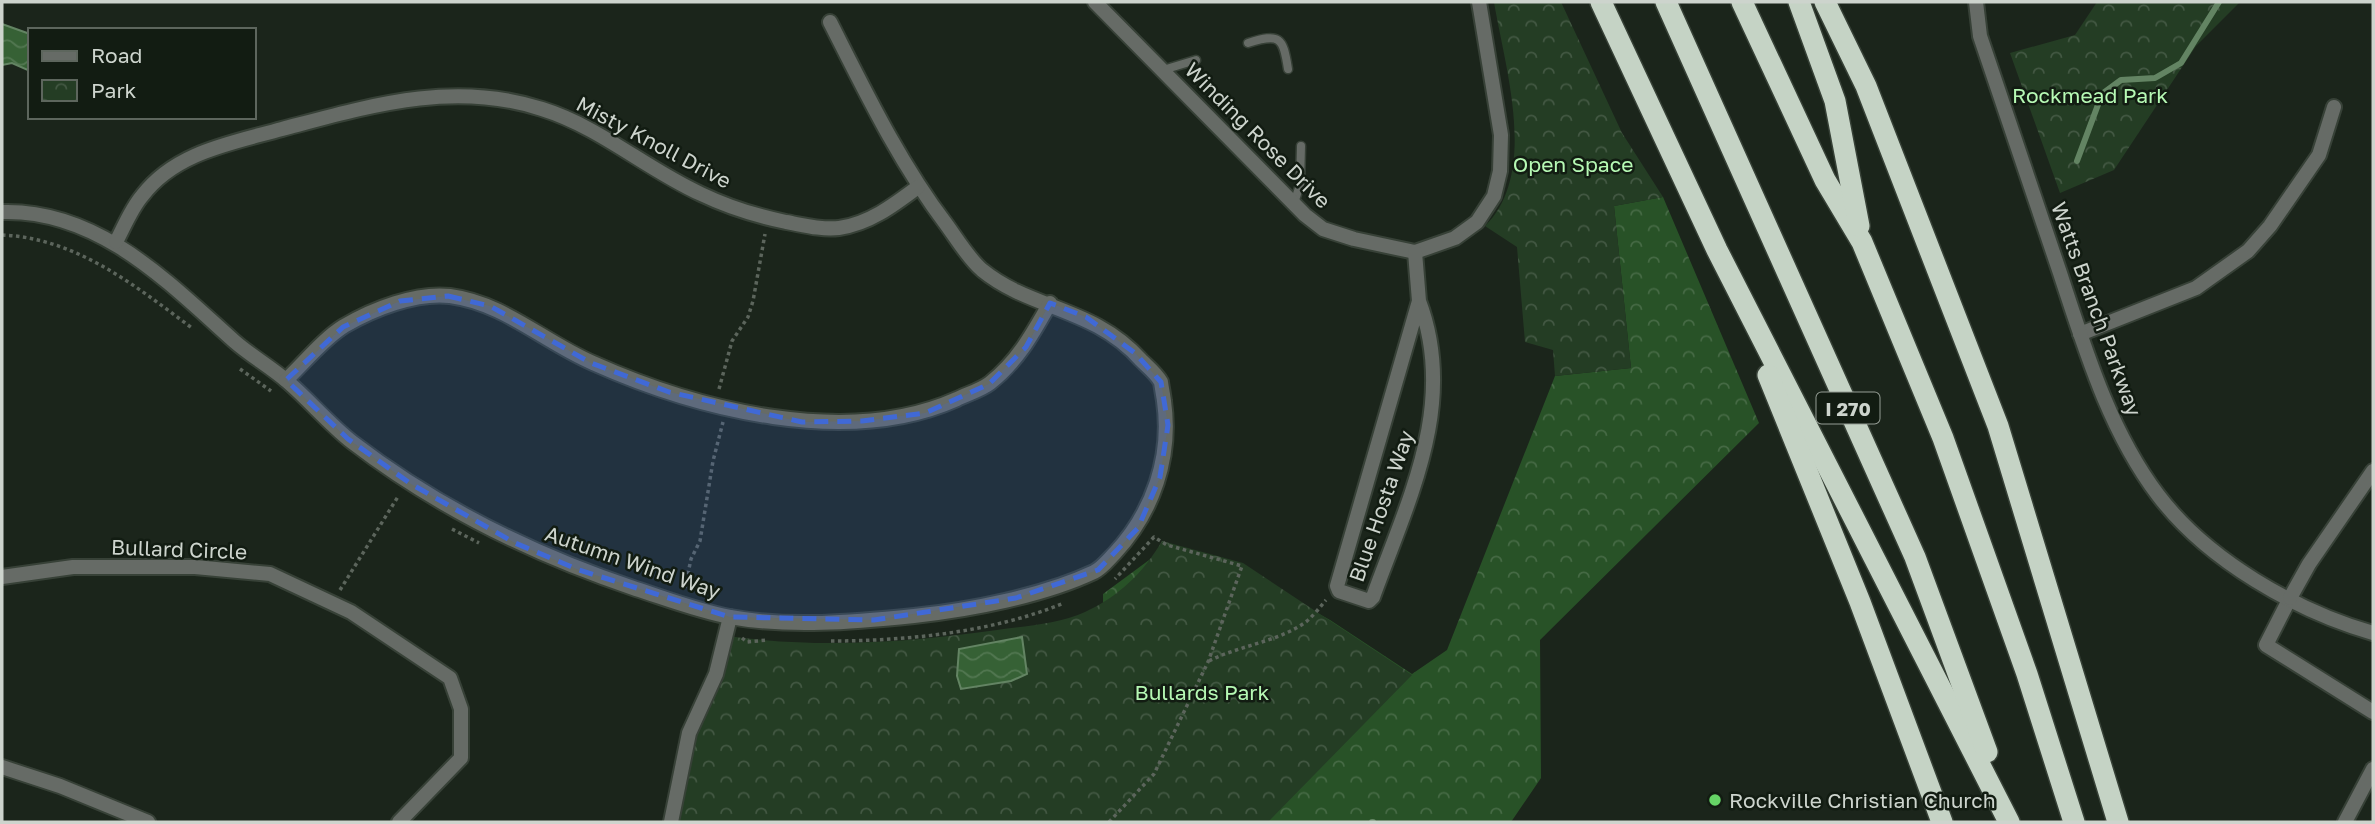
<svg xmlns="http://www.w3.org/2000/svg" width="2375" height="824" font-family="'Golos Text',sans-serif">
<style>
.forest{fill:url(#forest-crowns)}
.park{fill:url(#park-crowns)}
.water{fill:url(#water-waves);stroke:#638463;stroke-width:2}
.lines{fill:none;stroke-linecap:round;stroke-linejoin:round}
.stream{stroke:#638463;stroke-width:6}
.service-casing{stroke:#374137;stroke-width:11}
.minor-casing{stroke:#374137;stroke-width:18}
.tertiary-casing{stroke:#374137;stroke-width:18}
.motorway-casing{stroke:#374137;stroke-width:24}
.path{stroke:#5c655c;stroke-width:3.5;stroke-dasharray:3.5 3.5;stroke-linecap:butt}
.service{stroke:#666b66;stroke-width:8}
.minor{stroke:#666b66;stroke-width:14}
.tertiary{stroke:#666b66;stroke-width:14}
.motorway{stroke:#c5d3c5;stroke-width:21}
.marked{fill:#4069d6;fill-opacity:0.2;stroke:#4069d6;stroke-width:5;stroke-dasharray:14 9;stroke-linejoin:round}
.poi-dot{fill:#66d466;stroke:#121c12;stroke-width:2.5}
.labels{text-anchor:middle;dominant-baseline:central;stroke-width:5;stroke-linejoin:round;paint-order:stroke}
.shield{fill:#121c12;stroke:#959d95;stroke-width:2}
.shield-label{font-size:19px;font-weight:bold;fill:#cdd4cd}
.park-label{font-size:21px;fill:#b6f9b4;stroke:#121c12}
.street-label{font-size:21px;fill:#cdd4cd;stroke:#121c12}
.poi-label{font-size:21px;fill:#cdd4cd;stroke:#121c12;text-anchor:start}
</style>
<defs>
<pattern id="forest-crowns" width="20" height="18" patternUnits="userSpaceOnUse" patternTransform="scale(1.75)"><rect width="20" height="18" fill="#285227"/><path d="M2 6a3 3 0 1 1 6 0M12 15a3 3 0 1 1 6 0" fill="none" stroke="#466a45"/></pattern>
<pattern id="park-crowns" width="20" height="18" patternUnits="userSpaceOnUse" patternTransform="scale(1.75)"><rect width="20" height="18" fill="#243d24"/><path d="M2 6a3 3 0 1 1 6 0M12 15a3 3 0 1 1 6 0" fill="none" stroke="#435843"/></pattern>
<pattern id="water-waves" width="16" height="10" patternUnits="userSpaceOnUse" patternTransform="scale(1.75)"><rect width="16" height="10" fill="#366135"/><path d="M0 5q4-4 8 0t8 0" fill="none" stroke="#527751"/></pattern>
</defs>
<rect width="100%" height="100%" fill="#1b251b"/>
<path class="forest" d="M1663 197 1759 423 1540 640 1541 778 1511 822H1105L1103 594 1164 549 1254 578 1330 620 1412 674 1447 650 1555 376 1631 368 1614 206Z"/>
<g class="park">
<path d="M1494 2H1561L1622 133 1663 197 1614 206 1631 368 1555 376 1553 350 1525 342 1517 247 1485 226C1539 173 1505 68 1494 2Z"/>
<path d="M2097 2H2240L2196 46 2114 170 2060 193 2010 53 2075 35Z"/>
<path d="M1162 541 1243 563 1412 675 1268 822H669L721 635C814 649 904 643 997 630 1025 626 1059 624 1085 612 1118 597 1144 572 1162 541Z"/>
</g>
<g class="water">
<path d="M2 24 30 34V71L12 63 2 65Z"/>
<path d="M1022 637 1027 674 1011 681 961 689 957 676 959 649Z"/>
</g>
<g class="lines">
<g class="stream">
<path d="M2077 161 2102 94 2121 80 2155 78 2181 63 2219 2"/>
<path d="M1372 822H1373"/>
</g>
<defs>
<g id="service">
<path d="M1248 43C1280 33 1283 37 1288 69"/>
<path d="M1163 70 1196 60"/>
<path d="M1294 203 1300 185 1301 146"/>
</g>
<g id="minor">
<path d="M1095 2 1305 215 1323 229 1354 239 1415 252 1455 238 1477 222 1494 196 1500 171 1501 135 1479 2"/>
<path d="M2 212C98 209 168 282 234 341 251 356 271 367 288 382 310 401 329 424 352 442 438 508 534 555 636 589 667 599 698 611 730 617 790 628 854 622 914 616 970 610 1043 596 1094 572 1102 568 1108 560 1115 553 1153 512 1172 457 1164 401 1164 400 1161 383 1161 382 1157 374 1147 366 1141 360 1094 307 1031 310 982 270 968 258 957 239 946 224 899 162 865 91 830 22"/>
<path d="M116 242C124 227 131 209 142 196 175 152 232 143 282 129 369 106 453 80 542 109 600 127 646 169 701 194 728 207 757 216 786 222 803 225 821 230 839 228 869 224 894 205 918 187"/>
<path d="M1415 252 1419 301 1337 586 1339 591 1369 601 1373 597C1408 500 1458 404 1419 301"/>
<path d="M2080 334 2196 288 2248 251 2270 226 2319 155 2334 107"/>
<path d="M286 380C304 363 323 339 344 326 373 309 416 292 450 296 504 303 544 342 593 363 698 410 848 448 957 399 967 394 981 390 990 383 1018 361 1033 333 1050 303"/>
<path d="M2 577 73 567H195L270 574 351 612 450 678 461 709V758L399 822"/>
<path d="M2290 598 2266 645 2373 712"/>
<path d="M2 767 60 786 148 822"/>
<path d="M671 822 689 733 716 674 730 617"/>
<path d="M2345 822 2373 769"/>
</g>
<g id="tertiary">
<path d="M1976 2 1980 36C2006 115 2033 194 2060 273 2085 349 2109 430 2158 495 2207 560 2296 611 2373 633"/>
<path d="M2290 598 2309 564 2373 471"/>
</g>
<g id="motorway">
<path d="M1601 2 1717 250 2009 822"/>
<path d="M1666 2 1915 557 1987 752"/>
<path d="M1742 2 1825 180 1862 242 1943 438 2027 674 2074 822"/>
<path d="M1799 2 1835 101 1859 226"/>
<path d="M1825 2 1866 86 1998 426 2118 822"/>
<path d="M1768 375 1860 602 1942 822"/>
</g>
</defs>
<use href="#service" class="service-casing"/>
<use href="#minor" class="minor-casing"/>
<use href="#tertiary" class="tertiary-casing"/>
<use href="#motorway" class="motorway-casing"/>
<g class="path">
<path d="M2 235C76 238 134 285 192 328"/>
<path d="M240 369 271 391"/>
<path d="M719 389 732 341 748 317 753 301 765 234"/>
<path d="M452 529 479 543"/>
<path d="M685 588 691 559 700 541 713 461 723 422"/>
<path d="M340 590 399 495"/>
<path d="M742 638 747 642 767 640"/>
<path d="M831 641C907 641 994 632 1064 603"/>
<path d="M1209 661C1240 645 1279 642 1307 621 1314 615 1320 607 1326 600"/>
<path d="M1109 822 1154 774 1208 662 1242 566 1167 545 1154 537 1115 579"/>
</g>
<use href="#service" class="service"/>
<use href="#minor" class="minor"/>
<use href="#tertiary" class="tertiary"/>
<use href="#motorway" class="motorway"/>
</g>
<path class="marked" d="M448 296 490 306 591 363 669 392 802 422 862 421 925 413 989 384 1026 347 1050 303 1086 317 1135 353 1161 382 1168 425 1160 477 1138 528 1098 570 1016 598 874 620 730 617 579 570 515 543 411 484 348 439 286 380 343 327 400 301Z"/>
<circle class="poi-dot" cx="1715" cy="800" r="7"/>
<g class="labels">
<rect class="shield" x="1816.5" y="392.5" width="63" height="31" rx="5"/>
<g class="shield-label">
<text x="1848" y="408">I 270</text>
</g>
<g class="park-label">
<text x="2090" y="95">Rockmead Park</text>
<text x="1573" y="164">Open Space</text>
<text x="1202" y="692">Bullards Park</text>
</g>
<g class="street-label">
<text transform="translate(1258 135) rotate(45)">Winding Rose Drive</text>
<text transform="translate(654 142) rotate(28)">Misty Knoll Drive</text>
<text transform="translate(2097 309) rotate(70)">Watts Branch Parkway</text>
<text transform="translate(1381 506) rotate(-71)">Blue Hosta Way</text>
<text transform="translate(179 549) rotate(2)">Bullard Circle</text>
<text transform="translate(633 562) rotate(19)">Autumn Wind Way</text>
</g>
<g class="poi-label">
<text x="1729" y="800">Rockville Christian Church</text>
</g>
</g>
<rect width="2375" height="824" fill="none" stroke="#cdd4cd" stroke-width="7"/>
<rect x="28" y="28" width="228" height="91" fill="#121c12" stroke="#5d665d" stroke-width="2"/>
<rect x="42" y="51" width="35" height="10" fill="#666b66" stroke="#5d665d" stroke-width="2"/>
<text x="91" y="63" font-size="21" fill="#cdd4cd">Road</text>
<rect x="42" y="80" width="35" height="21" fill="url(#park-crowns)" stroke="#5d665d" stroke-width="2"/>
<text x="91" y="98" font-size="21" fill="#cdd4cd">Park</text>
</svg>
